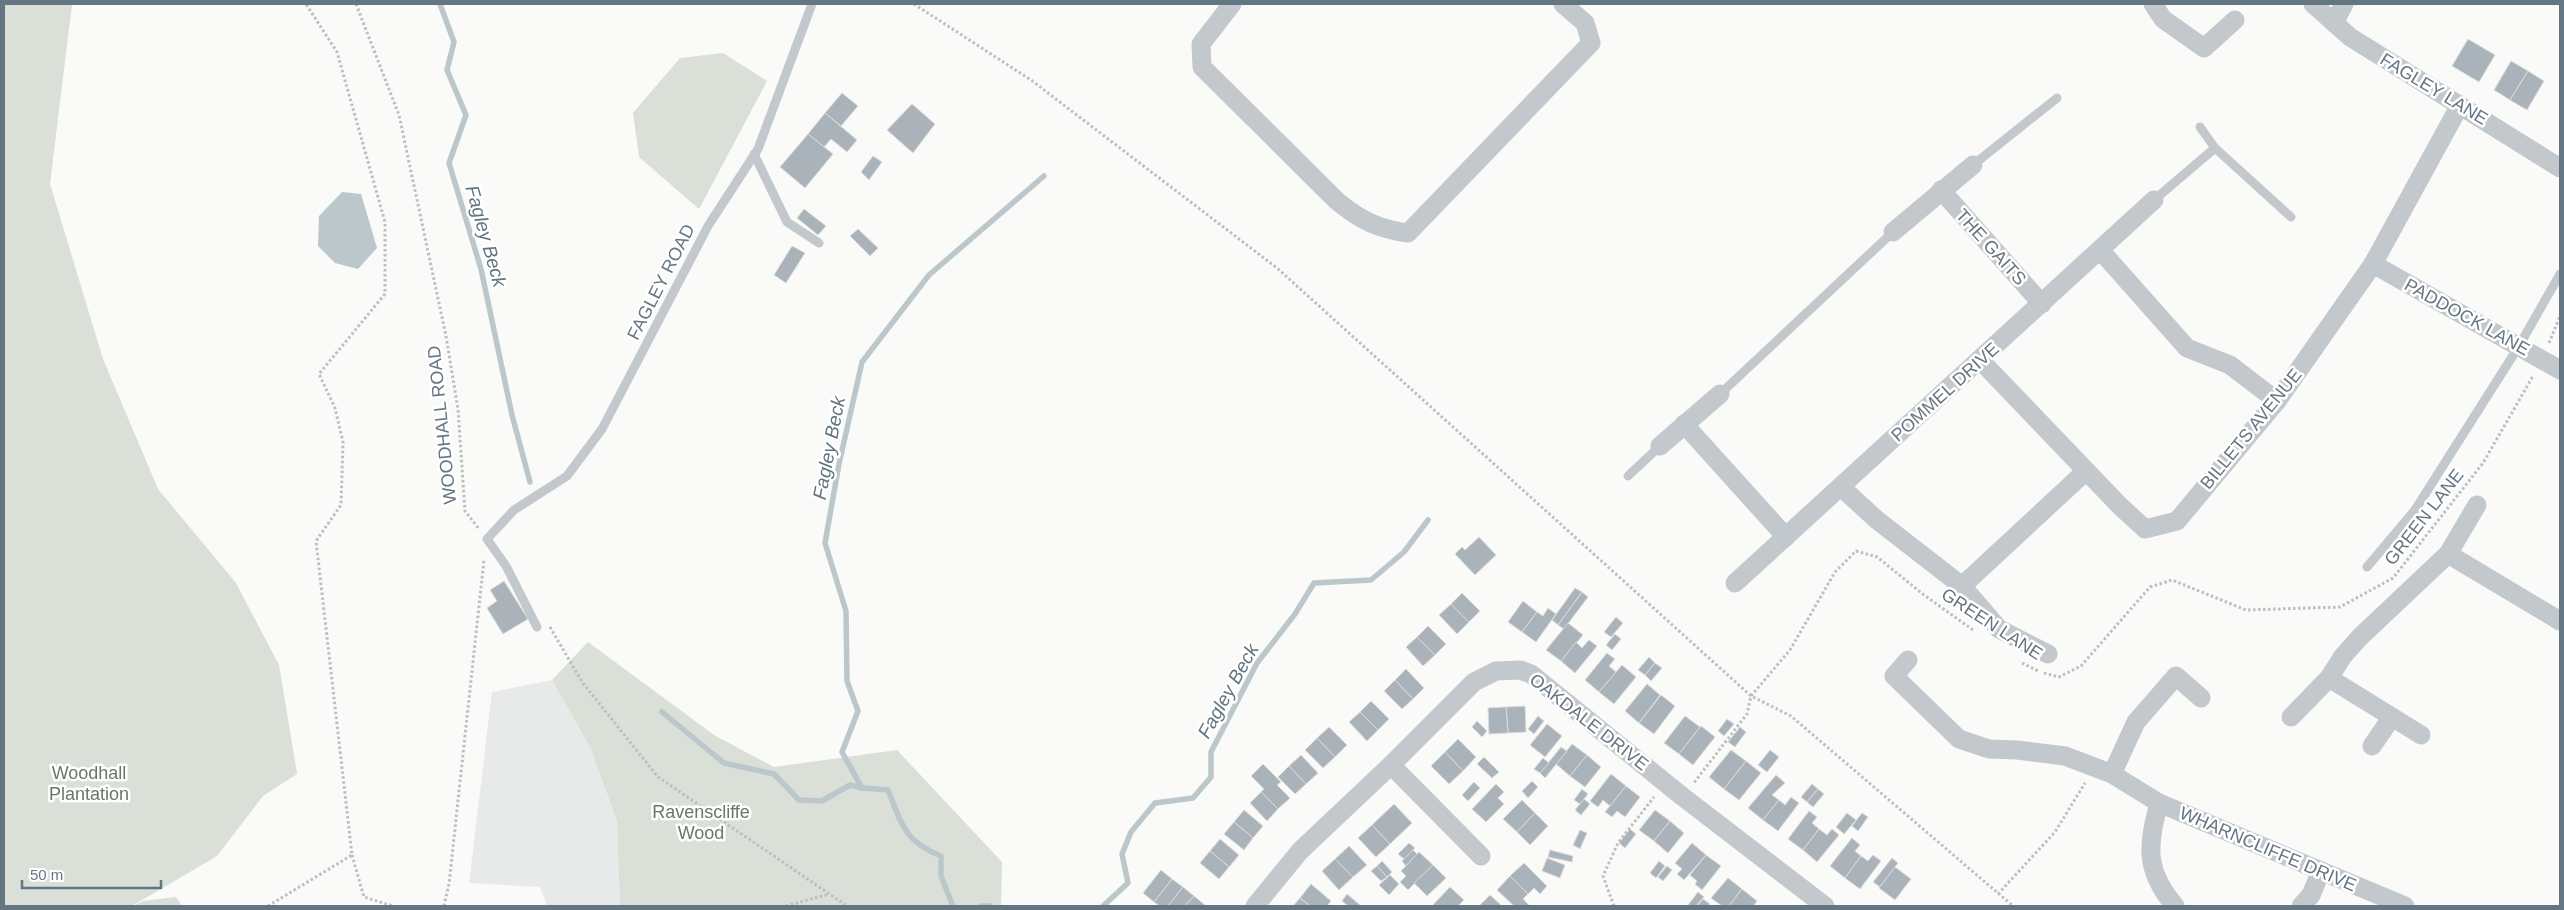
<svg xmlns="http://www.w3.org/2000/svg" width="2564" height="910" font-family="Arial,sans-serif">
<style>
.built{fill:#e8e9e9}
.green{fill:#dadfd7}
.water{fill:#bbc7cb}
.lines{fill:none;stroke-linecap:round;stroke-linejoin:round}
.stream{stroke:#bbc7cb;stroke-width:5.5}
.building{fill:#aab3b9;stroke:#dcdcda}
.path{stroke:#bbbfc2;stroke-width:3;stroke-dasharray:2.5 2.5;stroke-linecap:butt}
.lane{stroke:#c3c8cc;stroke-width:9}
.street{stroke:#c3c8cc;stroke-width:19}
.labels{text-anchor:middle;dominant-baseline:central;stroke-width:5;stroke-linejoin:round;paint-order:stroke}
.street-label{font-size:18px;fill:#657683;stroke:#fff}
.park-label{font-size:18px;fill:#687a64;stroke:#fff}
.water-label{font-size:19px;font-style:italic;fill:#60757c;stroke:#fff}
</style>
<rect width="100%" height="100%" fill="#fafaf8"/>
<path class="built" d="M552 680 590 747 617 821 620 906H547L540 887 469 883 492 692Z"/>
<g class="green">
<path d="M4 4H72L50 184 103 359 158 489 236 583 279 665 297 774 263 796 217 856 132 906H4Z"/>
<path d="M723 53 767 81 699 209 639 157 633 113 680 58Z"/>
<path d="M588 642 714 735 774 767 897 750 1002 862 1001 906H620L617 821 590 747 552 680Z"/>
<path d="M176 897 182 906H134L143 901Z"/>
</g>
<path class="water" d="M342 192 361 194 377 248 358 269 335 263 318 246 319 216Z"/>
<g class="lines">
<g class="stream">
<path d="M440 4 454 42 447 70 466 115 449 163 481 269 512 415 530 482"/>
<path d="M662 712 724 763 774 774 799 800 822 801 850 785 862 788"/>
<path d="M953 906 941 876V856C904 841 902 825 888 790L862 788 842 752 858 711 847 681 846 611 825 543 839 464 862 362 929 275 1044 176"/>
<path d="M981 906H990"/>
<path d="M1103 906 1128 883 1122 854 1131 832 1155 803 1193 798 1211 777V752L1257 663 1295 614 1314 583 1371 580 1404 552 1428 520"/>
</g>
</g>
<g class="building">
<path d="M2468 39 2495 55 2479 82 2452 66Z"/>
<path d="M2511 61 2528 71 2510 100 2494 90Z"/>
<path d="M2528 71 2544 81 2527 110 2510 100Z"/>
<path d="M842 93 858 106 841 126 825 113Z"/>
<path d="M912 104 935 124 913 153 887 130Z"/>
<path d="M825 113 857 140 847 152 831 139 824 147 808 134Z"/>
<path d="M808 134 833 154 805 188 780 167Z"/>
<path d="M873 156 882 162 869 180 861 172Z"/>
<path d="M804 209 826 226 818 235 797 218Z"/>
<path d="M858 229 878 248 870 256 850 236Z"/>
<path d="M792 246 805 253 786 283 774 275Z"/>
<path d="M1479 537 1496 555 1475 575 1455 554 1462 547 1465 550Z"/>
<path d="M504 581 528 619 503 634 487 608 497 601 490 590Z"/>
<path d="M1575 588 1582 592 1558 625 1552 620Z"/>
<path d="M1582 592 1588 597 1564 629 1558 625Z"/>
<path d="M1462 593 1480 611 1469 622 1451 604Z"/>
<path d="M1523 601 1537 612 1522 632 1508 622Z"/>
<path d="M1451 604 1469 622 1457 634 1439 615Z"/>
<path d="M1548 608 1556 614 1536 642 1522 632 1537 612 1543 616Z"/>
<path d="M1616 617 1623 623 1611 637 1604 632Z"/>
<path d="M1568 623 1583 635 1561 661 1546 650Z"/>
<path d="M1428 626 1446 644 1435 655 1417 637Z"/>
<path d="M1615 634 1621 639 1612 650 1606 645Z"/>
<path d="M1417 637 1435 655 1423 666 1406 647Z"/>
<path d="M1589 640 1597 646 1575 673 1561 661 1576 642 1582 648Z"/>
<path d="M1607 653 1615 659 1609 666 1616 672 1599 692 1585 680Z"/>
<path d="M1649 657 1655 663 1645 675 1638 670Z"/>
<path d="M1655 663 1662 668 1651 681 1645 675Z"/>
<path d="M1622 665 1636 677 1614 704 1599 692Z"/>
<path d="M1406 669 1424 688 1413 699 1395 680Z"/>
<path d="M1395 680 1413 699 1402 709 1384 691Z"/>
<path d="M1647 684 1660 695 1639 723 1625 711Z"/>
<path d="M1661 695 1675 706 1654 734 1639 723Z"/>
<path d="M1371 701 1389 719 1378 730 1360 712Z"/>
<path d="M1525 706 1526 732 1508 733 1506 707Z"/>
<path d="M1506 707 1508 733 1489 734 1488 708Z"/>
<path d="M1360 712 1378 730 1367 741 1349 722Z"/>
<path d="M1538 716 1544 721 1534 734 1528 729Z"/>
<path d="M1685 716 1700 727 1679 754 1664 743Z"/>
<path d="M1727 719 1734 724 1724 736 1718 731Z"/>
<path d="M1477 721 1487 731 1482 737 1472 727Z"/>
<path d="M1547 724 1562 736 1545 757 1530 745Z"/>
<path d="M1701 726 1715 737 1693 765 1679 754Z"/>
<path d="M1329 727 1347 745 1335 757 1317 738Z"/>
<path d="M1740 727 1746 732 1735 747 1728 742Z"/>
<path d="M1317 738 1335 757 1323 768 1305 750Z"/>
<path d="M1458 739 1476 757 1463 771 1445 752Z"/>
<path d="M1572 744 1587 755 1570 776 1556 764Z"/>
<path d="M1561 747 1567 751 1545 778 1540 773Z"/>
<path d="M1731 750 1746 761 1724 789 1709 777Z"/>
<path d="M1770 750 1779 757 1767 772 1758 765Z"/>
<path d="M1445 752 1463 771 1449 784 1431 766Z"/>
<path d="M1301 755 1318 773 1306 784 1289 766Z"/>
<path d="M1587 755 1601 767 1585 787 1570 776Z"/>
<path d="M1484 757 1499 772 1492 778 1477 764Z"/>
<path d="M1543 758 1549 763 1540 773 1534 769Z"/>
<path d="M1746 761 1761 773 1739 800 1724 789Z"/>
<path d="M1263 764 1281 782 1277 785 1290 798 1278 809 1261 792 1264 789 1251 776Z"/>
<path d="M1289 766 1306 784 1295 794 1278 777Z"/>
<path d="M1611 774 1626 786 1610 806 1603 800 1598 807 1590 801Z"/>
<path d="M1776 775 1785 783 1772 795 1779 800 1763 820 1748 808Z"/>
<path d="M1532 781 1538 787 1528 798 1522 791Z"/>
<path d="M1474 782 1480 788 1468 801 1462 795Z"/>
<path d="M1496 784 1504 792 1498 798 1504 804 1486 822 1472 809Z"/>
<path d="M1812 784 1818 789 1807 802 1801 797Z"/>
<path d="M1626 786 1640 797 1625 817 1617 811 1612 817 1605 812Z"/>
<path d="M1582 789 1588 794 1580 804 1574 800Z"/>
<path d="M1818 789 1824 794 1813 807 1807 802Z"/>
<path d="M1261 792 1278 809 1267 821 1250 803Z"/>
<path d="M1791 797 1799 803 1778 831 1763 820 1779 800 1785 805Z"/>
<path d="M1584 799 1590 804 1581 815 1575 810Z"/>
<path d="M1522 800 1535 813 1517 832 1503 819Z"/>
<path d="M1394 804 1412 823 1390 844 1372 825Z"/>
<path d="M1244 810 1263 826 1253 838 1234 822Z"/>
<path d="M1655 810 1670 821 1654 841 1639 830Z"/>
<path d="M1809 811 1817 817 1812 823 1819 829 1803 850 1788 839Z"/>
<path d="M1535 813 1548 826 1530 845 1517 832Z"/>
<path d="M1847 813 1856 820 1844 834 1836 827Z"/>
<path d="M1862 813 1868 817 1858 831 1852 826Z"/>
<path d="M1670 821 1684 833 1668 853 1654 841Z"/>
<path d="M1234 822 1253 838 1244 850 1224 834Z"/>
<path d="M1372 825 1390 844 1376 857 1358 838Z"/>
<path d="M1630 829 1636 834 1625 848 1619 843Z"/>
<path d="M1819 829 1827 835 1832 829 1839 835 1817 862 1803 850Z"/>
<path d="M1580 830 1587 833 1580 849 1573 845Z"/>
<path d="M1852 838 1860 845 1855 851 1861 856 1845 878 1830 866Z"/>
<path d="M1220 839 1239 855 1229 867 1210 851Z"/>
<path d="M1409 843 1415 848 1404 859 1398 854Z"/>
<path d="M1692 843 1706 855 1684 880 1677 874 1682 869 1675 863Z"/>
<path d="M1349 846 1367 865 1353 877 1335 859Z"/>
<path d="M1413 850 1417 854 1406 866 1402 861Z"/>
<path d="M1550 850 1573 856 1572 862 1548 857Z"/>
<path d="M1210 851 1229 867 1219 879 1200 863Z"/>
<path d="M1419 852 1433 865 1408 890 1400 882 1406 876 1401 871Z"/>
<path d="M1706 855 1721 866 1702 890 1695 884 1697 881 1690 875Z"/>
<path d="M1873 855 1881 861 1860 889 1845 878 1861 856 1868 861Z"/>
<path d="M1547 858 1565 865 1560 878 1542 871Z"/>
<path d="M1892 858 1898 863 1880 887 1873 882Z"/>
<path d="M1335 859 1353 877 1339 890 1322 871Z"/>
<path d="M1382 861 1392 872 1387 877 1377 866Z"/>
<path d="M1659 861 1665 866 1656 878 1650 873Z"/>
<path d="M1524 863 1547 886 1540 894 1534 888 1528 894 1510 876Z"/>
<path d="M1433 865 1446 878 1427 896 1414 883Z"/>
<path d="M1377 866 1387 877 1381 881 1371 871Z"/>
<path d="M1667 866 1672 870 1663 881 1658 877Z"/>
<path d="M1895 867 1911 879 1895 900 1879 888Z"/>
<path d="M1161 870 1172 879 1154 902 1143 893Z"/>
<path d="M1390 875 1399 884 1389 895 1379 885Z"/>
<path d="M1510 876 1528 894 1523 899 1529 905 1527 906H1514L1497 890Z"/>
<path d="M1728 878 1742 889 1729 906H1722L1711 898Z"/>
<path d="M1172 879 1183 887 1168 906H1160L1154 902Z"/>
<path d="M1311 884 1331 901 1327 906H1310L1300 898Z"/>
<path d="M1183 887 1194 896 1185 906H1168Z"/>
<path d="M1450 887 1464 900 1458 906H1432Z"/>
<path d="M1742 889 1757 901 1753 906H1729Z"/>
<path d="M1698 892 1704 897 1696 906H1690L1688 905Z"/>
<path d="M1347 894 1360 905 1359 906H1348L1342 901Z"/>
<path d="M1490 895 1502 906H1479Z"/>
<path d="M1194 896 1205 905 1203 906H1185Z"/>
<path d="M1300 898 1310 906H1293Z"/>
<path d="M1703 899 1710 904 1708 906H1697Z"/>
</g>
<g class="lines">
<g class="path">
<path d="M356 4 399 115 446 336 458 409 465 511 479 529"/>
<path d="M914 4 1031 80 1277 268 1751 696 1747 714 1693 784"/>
<path d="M2549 343 2560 316"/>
<path d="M550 627 582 682 658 777 847 906"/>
<path d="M1973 630 1924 595 1877 557 1856 551 1835 572 1790 650 1751 696 1791 716 2013 906"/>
<path d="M2022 663 2038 671"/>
<path d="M2044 673 2059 677 2081 666 2150 587 2172 580 2246 610 2340 607 2393 578 2483 463 2533 376"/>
<path d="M352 855 364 897 393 906"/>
<path d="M1998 894 2055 832 2085 783"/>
<path d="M268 906 352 855 316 541 341 505 343 442 335 408 319 374 385 294V222L337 52 306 4"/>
<path d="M444 906 449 884 484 560"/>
<path d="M786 906 829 894"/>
<path d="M1614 906 1603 876 1618 843 1654 797"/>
</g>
<g class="lane">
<path d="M2200 127 2215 148 2291 217"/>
<path d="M754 154 787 222 819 243"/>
<path d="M1973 165 2057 98"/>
<path d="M2154 200 2215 148"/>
<path d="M1720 394 1893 232"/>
<path d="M1628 476 1660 446"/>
<path d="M2367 567 2415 510 2519 346 2560 274"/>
<path d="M537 627 506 566 487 539 514 510 567 476 602 429 708 226 758 149 812 4"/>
</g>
<g class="street">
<path d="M1232 4 1201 44 1202 67 1337 201C1360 220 1378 229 1408 233L1591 43 1585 23 1563 4"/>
<path d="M2153 4 2163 19 2204 48 2235 20"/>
<path d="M2313 4 2350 37 2560 168"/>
<path d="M2334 23 2344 4"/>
<path d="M1941 190 2042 304"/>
<path d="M1893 232 1973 165"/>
<path d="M2100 250 2187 348 2230 365 2277 401"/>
<path d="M2373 264 2560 370"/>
<path d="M1980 360 2120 506 2145 529 2177 521 2277 401 2373 264 2460 105"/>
<path d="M1684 424 1786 537"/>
<path d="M1660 446 1720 394"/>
<path d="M1841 487 1877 520 1962 586 1999 629 2048 654"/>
<path d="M2448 554 2560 621"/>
<path d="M1735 583 2154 200"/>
<path d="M1962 586 2086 471"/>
<path d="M1908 660 1894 676 1959 739 1989 749 2017 750 2065 756 2094 767 2112 774 2159 803 2405 906"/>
<path d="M2329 678 2343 656 2360 637 2448 554 2477 505"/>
<path d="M2291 717 2329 678 2392 717"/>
<path d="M2372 746 2392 717 2421 735"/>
<path d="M1391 765 1481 856"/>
<path d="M2112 774 2136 722 2176 676 2201 698"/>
<path d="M2159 803C2147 845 2145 871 2175 906"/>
<path d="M1255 906 1300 851 1391 765 1474 682 1496 671 1520 670 1531 674 1683 797 1825 906"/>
<path d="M2301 906 2311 895 2321 871"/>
</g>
</g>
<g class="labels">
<g class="street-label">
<text transform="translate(2434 89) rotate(31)">FAGLEY LANE</text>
<text transform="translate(1991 247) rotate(48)">THE GAITS</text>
<text transform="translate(661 282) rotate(-63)">FAGLEY ROAD</text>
<text transform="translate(2467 317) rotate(29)">PADDOCK LANE</text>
<text transform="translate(1945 392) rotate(-42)">POMMEL DRIVE</text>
<text transform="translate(442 425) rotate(-96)">WOODHALL ROAD</text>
<text transform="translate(2251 429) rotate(-51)">BILLETS AVENUE</text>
<text transform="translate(2424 517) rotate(-52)">GREEN LANE</text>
<text transform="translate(1992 624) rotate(33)">GREEN LANE</text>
<text transform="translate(1589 722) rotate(38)">OAKDALE DRIVE</text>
<text transform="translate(2268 849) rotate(23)">WHARNCLIFFE DRIVE</text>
</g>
<g class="park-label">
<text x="89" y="773">Woodhall<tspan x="89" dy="21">Plantation</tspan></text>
<text x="701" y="812">Ravenscliffe<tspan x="701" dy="21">Wood</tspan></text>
</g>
<g class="water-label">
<text transform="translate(486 236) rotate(74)">Fagley Beck</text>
<text transform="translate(829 448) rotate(-79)">Fagley Beck</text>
<text transform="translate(1228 691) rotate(-61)">Fagley Beck</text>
</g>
</g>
<rect width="2564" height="910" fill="none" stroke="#657683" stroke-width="10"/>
<path d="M22 880v8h139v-8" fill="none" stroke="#657683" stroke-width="2.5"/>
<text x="30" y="880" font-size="15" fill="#657683" stroke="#ffffff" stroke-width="4" paint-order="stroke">50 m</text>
</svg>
